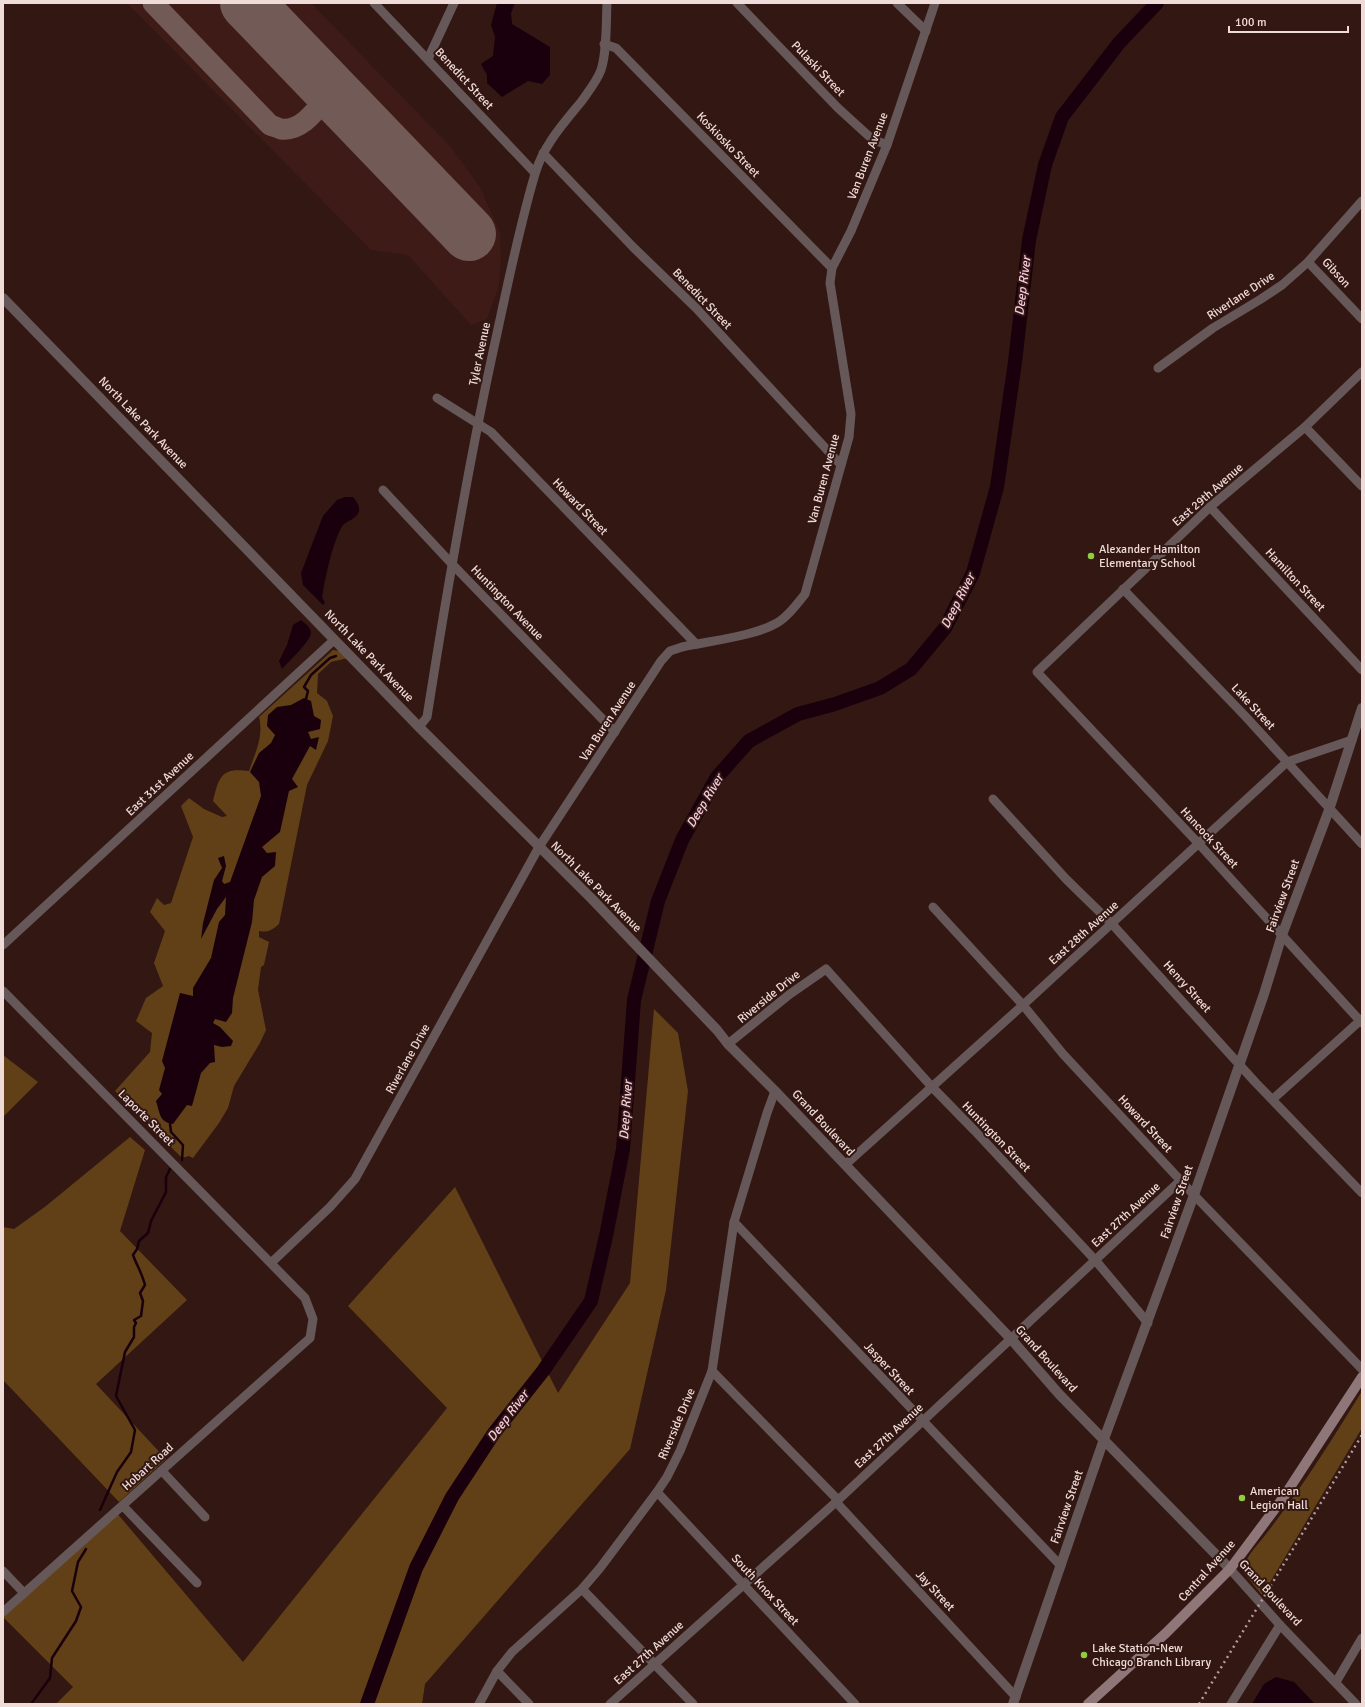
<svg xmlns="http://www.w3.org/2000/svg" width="1365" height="1707" font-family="Signika,sans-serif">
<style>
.built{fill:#3e1b17}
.green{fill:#614017}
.water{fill:#19000c}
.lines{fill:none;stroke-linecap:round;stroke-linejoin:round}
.stream{stroke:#19000c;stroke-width:2.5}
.river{stroke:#19000c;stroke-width:14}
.taxiway{stroke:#725a56;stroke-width:21}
.runway{stroke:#725a56;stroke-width:54}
.minor{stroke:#665759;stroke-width:9}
.tertiary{stroke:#665759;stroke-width:10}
.secondary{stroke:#8e7679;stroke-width:10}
.rail{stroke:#b39d99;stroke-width:2.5;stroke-dasharray:2 4;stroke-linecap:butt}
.poi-dot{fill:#90cd40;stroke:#321713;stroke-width:1.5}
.labels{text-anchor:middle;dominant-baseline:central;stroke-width:4;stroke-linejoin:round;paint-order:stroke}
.street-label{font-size:12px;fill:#efdbd8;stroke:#321713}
.poi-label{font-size:12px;fill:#efdbd8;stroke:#321713;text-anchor:start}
.water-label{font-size:13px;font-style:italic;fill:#f6ccdf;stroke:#321713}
</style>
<rect width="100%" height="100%" fill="#321713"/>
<path class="built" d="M127 3H311L450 146 480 187 500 233 501 262 498 289 487 319 471 325 408 255 371 250Z"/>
<g class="green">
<path d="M333 650 340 651 348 658 331 662 318 674 317 693 327 701 333 716 328 741 307 785 279 924C272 930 268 933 259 931V937L269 942 264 965 261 967 258 990 266 1030 260 1043 234 1086 228 1108 219 1123 193 1158 189 1156 182 1158 115 1091 150 1052 152 1033 136 1021 146 998 163 986 154 963 165 931 150 912 157 898 164 905 171 903 193 837 181 806 189 798 204 809 222 817 227 816 213 801C219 777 221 767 249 771 255 753 264 736 259 717Z"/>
<path d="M654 1009 678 1033 688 1091 666 1290 630 1449 425 1684 422 1704H56L73 1687 3 1617V1613L116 1512 243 1662 447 1408 348 1306 455 1187 558 1393 630 1283Z"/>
<path d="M3 1055 38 1082 3 1117Z"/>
<path d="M130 1137 145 1150 120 1231 187 1300 96 1384 166 1459 119 1502 3 1380V1227L14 1229 46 1206Z"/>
<path d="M1362 1391V1428L1269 1584 1264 1582 1262 1584V1595L1244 1573C1242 1559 1259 1544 1266 1534 1301 1489 1332 1440 1362 1391Z"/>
</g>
<g class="water">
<path d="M497 3H515L511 13 512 24 550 47V75L542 84 528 81 502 97 487 83V75L481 64 493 56 495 37 491 25Z"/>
<path d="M345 497H353C356 501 360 506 359 511 357 520 345 520 341 528 331 548 326 575 322 597L325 603 323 605 303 585 301 573 323 516 337 500Z"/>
<path d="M301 620C304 623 311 627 311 632 312 640 288 662 282 669L279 661 287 645 293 625Z"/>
<path d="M304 698 311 701 314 716 321 720 320 729 308 732 311 739 319 737 316 750 310 746 292 779 298 787 289 791 280 832 262 847 267 853 276 852 275 866 262 877 254 900 252 922 233 998 232 1013 226 1022 215 1019 213 1023 220 1027 233 1041 231 1046 222 1047 214 1045 215 1062 210 1063 201 1073 192 1106 187 1105 173 1124C159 1122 160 1113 156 1101L162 1094 159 1090 165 1068 162 1061 180 993 193 996V988L211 958 219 922 225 915 226 897 217 909 201 939 203 923 214 880 222 868 218 858 224 856 226 866 222 881 224 884 230 882 261 796 259 782 250 772 259 753 271 743 275 735 267 726 268 715 277 707 291 705Z"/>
<path d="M1276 1677 1294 1682 1315 1704H1252L1264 1684Z"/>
</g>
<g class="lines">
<g class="stream">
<path d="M306 699 308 691 304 687 311 675 330 658 336 656"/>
<path d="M170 1124 171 1132 183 1145 182 1160"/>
<path d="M100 1510 117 1472 131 1452 135 1430 116 1396 125 1352 134 1337V1327L136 1323 134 1320 141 1316 143 1301 140 1293 145 1285C142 1273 137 1266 133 1255L137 1249 139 1241 148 1233 151 1221 166 1192V1177L170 1169"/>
<path d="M31 1704 50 1678 52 1658 76 1621 81 1607 72 1591 78 1562 86 1549"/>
</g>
<path class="river" d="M367 1704 416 1568 452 1497 494 1433 543 1371 591 1301 606 1236 623 1149 634 1000 658 901 682 840 717 777 749 741 798 714 835 704 880 688 911 669 945 628 973 573 997 487 1015 362 1029 240 1045 165 1062 117 1119 43 1157 3"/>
<path class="taxiway" d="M153 3 270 125C273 126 278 128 281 129 304 132 319 105 332 91"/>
<path class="runway" d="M247 3 469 234"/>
<g class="minor">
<path d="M374 3 535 173"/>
<path d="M737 3 838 108 872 139 887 145"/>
<path d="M897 3 926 31"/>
<path d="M604 44 616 48 832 268"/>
<path d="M428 59 454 3"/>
<path d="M543 153 633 247 696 308 841 465"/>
<path d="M1308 262 1362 319"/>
<path d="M1158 368 1213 328 1261 299 1282 285 1308 262 1362 201"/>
<path d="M1362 372 1305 427 1210 507 1037 672 1199 844 1362 1023"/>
<path d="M437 398 491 432 696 644"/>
<path d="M1305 427 1362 486"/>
<path d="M383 490 451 563 615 732"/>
<path d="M1210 507 1362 670"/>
<path d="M1123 589 1246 717 1362 844"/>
<path d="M419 727 427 717C447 590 468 464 496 338 508 283 519 228 535 174 543 146 563 124 581 102 588 92 597 81 601 70 607 52 606 23 607 3"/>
<path d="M993 799 1066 879 1112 924 1256 1083 1362 1193"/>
<path d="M933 907 1023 1005 1063 1054 1194 1195 1362 1369"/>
<path d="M3 945 334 640"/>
<path d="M3 991 305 1298 313 1319 310 1338 3 1612"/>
<path d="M728 1044 790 994 826 969 932 1087 975 1131 1096 1261 1148 1323"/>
<path d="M1273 1099 1362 1019"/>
<path d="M845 1165 1023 1005 1287 762 1352 740"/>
<path d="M734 1222 1061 1566"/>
<path d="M271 1263 330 1207 355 1179 539 847 661 661 670 651 682 647C709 641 758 636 780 621 790 614 797 604 805 594L849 437 851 414 830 283 832 268 851 231 887 145 935 3"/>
<path d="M712 1371 838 1500"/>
<path d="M162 1471 205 1517"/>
<path d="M657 1492 855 1704"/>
<path d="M836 1502 1016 1697"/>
<path d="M123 1506 197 1583"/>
<path d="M1230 1569 1280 1625 1356 1704"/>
<path d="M3 1571 24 1593"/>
<path d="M582 1589 693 1704"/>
<path d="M497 1671 529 1704"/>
<path d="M1336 1682 1362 1638"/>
<path d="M479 1704 497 1671 512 1652 582 1589 600 1568 657 1492 667 1477 680 1451 712 1371 734 1222 767 1113 775 1091"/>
<path d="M610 1704 836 1502 1181 1180"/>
<path d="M1231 1704 1280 1625"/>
</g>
<g class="tertiary">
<path d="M3 298 419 727 592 899 717 1030 728 1044 775 1091 1011 1339 1059 1394 1230 1569"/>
<path d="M1013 1704 1104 1439 1194 1195 1264 994 1282 935 1329 810 1362 708"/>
</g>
<path class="secondary" d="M1088 1704 1166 1633 1230 1569 1283 1498 1362 1377"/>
<path class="rail" d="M1199 1704 1362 1435"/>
</g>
<g class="poi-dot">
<circle cx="1091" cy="556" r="4"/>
<circle cx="1242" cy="1498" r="4"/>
<circle cx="1084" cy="1655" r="4"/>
</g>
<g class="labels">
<g class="street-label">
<text transform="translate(818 69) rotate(46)">Pulaski Street</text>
<text transform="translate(464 79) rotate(47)">Benedict Street</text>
<text transform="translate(728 145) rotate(46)">Koskiosko Street</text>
<text transform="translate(868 156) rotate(-69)">Van Buren Avenue</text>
<text transform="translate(1336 273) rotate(47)">Gibson</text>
<text transform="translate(1241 296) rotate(-33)">Riverlane Drive</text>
<text transform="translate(702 299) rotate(46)">Benedict Street</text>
<text transform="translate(480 354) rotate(-78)">Tyler Avenue</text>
<text transform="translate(143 423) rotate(46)">North Lake Park Avenue</text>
<text transform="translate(824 479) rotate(-75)">Van Buren Avenue</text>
<text transform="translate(1208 495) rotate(-41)">East 29th Avenue</text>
<text transform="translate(580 507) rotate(46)">Howard Street</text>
<text transform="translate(1295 580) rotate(47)">Hamilton Street</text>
<text transform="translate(507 603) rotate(46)">Huntington Avenue</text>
<text transform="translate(369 656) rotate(46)">North Lake Park Avenue</text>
<text transform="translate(1253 707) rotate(47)">Lake Street</text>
<text transform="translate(608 721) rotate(-57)">Van Buren Avenue</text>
<text transform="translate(160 784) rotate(-43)">East 31st Avenue</text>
<text transform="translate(1209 838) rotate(47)">Hancock Street</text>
<text transform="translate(596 887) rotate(45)">North Lake Park Avenue</text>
<text transform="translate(1283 896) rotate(-70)">Fairview Street</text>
<text transform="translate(1084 933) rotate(-42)">East 28th Avenue</text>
<text transform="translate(1187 987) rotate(48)">Henry Street</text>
<text transform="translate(769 997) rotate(-39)">Riverside Drive</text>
<text transform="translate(408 1059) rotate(-61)">Riverlane Drive</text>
<text transform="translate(146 1118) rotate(45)">Laporte Street</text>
<text transform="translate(823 1123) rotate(47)">Grand Boulevard</text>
<text transform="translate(1145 1124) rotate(47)">Howard Street</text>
<text transform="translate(996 1137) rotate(46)">Huntington Street</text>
<text transform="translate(1177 1202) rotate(-71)">Fairview Street</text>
<text transform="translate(1126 1215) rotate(-43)">East 27th Avenue</text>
<text transform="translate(1046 1359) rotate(48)">Grand Boulevard</text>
<text transform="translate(889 1369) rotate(47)">Jasper Street</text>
<text transform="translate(677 1424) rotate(-67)">Riverside Drive</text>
<text transform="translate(889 1436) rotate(-43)">East 27th Avenue</text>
<text transform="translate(148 1467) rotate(-42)">Hobart Road</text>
<text transform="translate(1067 1507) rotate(-71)">Fairview Street</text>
<text transform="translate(1207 1571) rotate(-48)">Central Avenue</text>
<text transform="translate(765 1590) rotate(47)">South Knox Street</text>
<text transform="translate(935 1591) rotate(47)">Jay Street</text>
<text transform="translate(1270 1593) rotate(47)">Grand Boulevard</text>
<text transform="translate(649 1653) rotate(-42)">East 27th Avenue</text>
</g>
<g class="poi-label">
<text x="1099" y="549">Alexander Hamilton<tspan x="1099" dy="14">Elementary School</tspan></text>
<text x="1250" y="1491">American<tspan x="1250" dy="14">Legion Hall</tspan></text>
<text x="1092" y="1648">Lake Station-New<tspan x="1092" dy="14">Chicago Branch Library</tspan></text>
</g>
<g class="water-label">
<text transform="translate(1023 286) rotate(-83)">Deep River</text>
<text transform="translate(958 601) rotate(-63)">Deep River</text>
<text transform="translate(705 801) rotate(-59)">Deep River</text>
<text transform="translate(626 1110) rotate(-86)">Deep River</text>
<text transform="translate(508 1416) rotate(-53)">Deep River</text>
</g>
</g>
<rect width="1365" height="1707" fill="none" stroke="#efdbd8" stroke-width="8"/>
<path d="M1229 26v6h119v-6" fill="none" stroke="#efdbd8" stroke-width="2"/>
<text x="1235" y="26" font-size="12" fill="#efdbd8" stroke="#321713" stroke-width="3" paint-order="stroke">100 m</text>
</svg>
